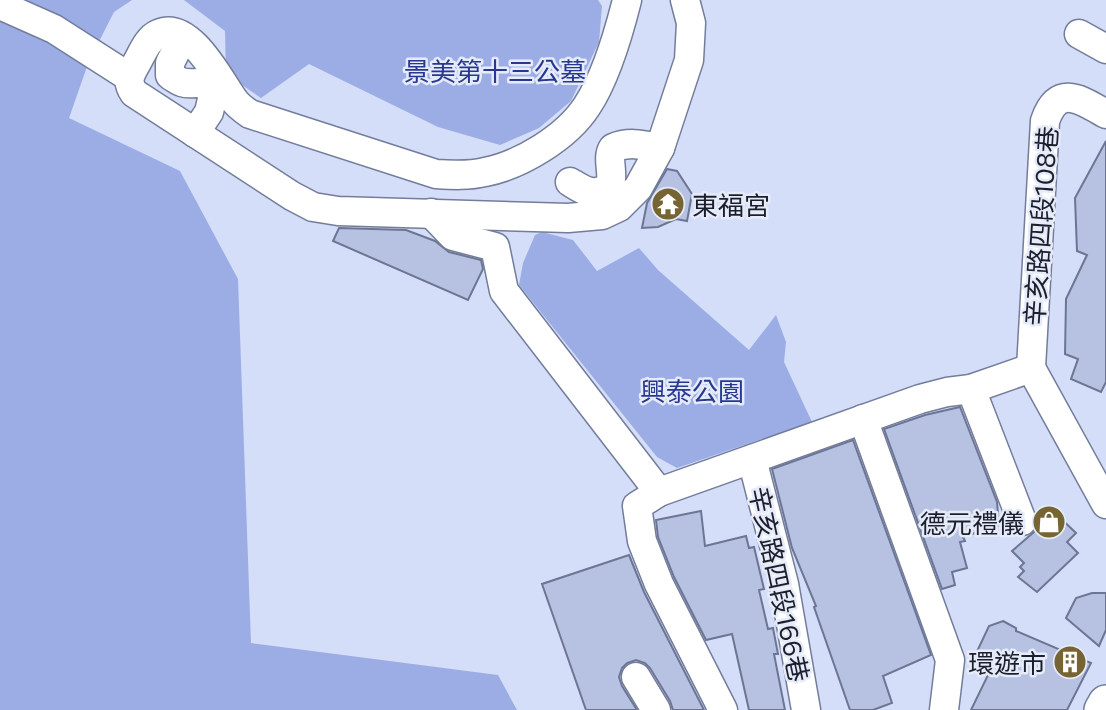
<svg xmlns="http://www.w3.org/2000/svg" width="1106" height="710" font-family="Commissioner,'Noto Sans TC',sans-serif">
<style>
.green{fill:#9bade4}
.building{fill:#b7c2e3;stroke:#6c7694;stroke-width:2}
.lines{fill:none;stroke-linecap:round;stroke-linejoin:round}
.minor-casing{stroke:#737d9b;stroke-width:31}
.major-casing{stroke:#737d9b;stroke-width:38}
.minor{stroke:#fff;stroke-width:28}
.major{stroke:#fff;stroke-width:35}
.labels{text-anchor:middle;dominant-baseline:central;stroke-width:5;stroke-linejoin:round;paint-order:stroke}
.park-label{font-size:26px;fill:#283790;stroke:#e6ebf9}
.poi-label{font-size:26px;fill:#1b1f2b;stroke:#e6ebf9;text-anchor:end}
.street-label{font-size:26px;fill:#1b1f2b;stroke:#e6ebf9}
</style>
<rect width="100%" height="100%" fill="#d4def9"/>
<g class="green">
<path d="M0 0H132L114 12 89 61 69 118 180 171 238 279 251 643 498 675 517 710H0Z"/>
<path d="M184 0H598L602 6 599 42 571 101 539 128 500 145 438 127 309 64 261 98 226 74 225 31Z"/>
<path d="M542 232 573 240 597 271 639 248 658 270 749 350 776 315 786 342 784 362 812 422 677 468 657 457 519 285 523 263 535 235Z"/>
</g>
<g class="building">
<path d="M1106 141V382L1101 392 1071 379 1078 359 1065 354 1066 299 1087 255 1077 251 1075 198Z"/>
<path d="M667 169 677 171 692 194 687 221 676 219 658 227 642 228 647 203Z"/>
<path d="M339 228 406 230 435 241 449 252 481 260 483 269 468 300 333 241Z"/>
<path d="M960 407 997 502 999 525 963 537 965 541 960 542 967 568 952 572 955 585 942 589 884 429 925 415Z"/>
<path d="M853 440 931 655 883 676 892 703 873 710H850L814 607 816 606 792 548 772 469Z"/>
<path d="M701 511 705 546 746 536 749 548 754 547 764 589 759 590 768 629 773 628 778 654H774L785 710H749L732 634 706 640 674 577 658 537 656 520Z"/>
<path d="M1053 511 1076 533 1067 542 1078 553 1037 592 1018 577 1024 571 1020 567 1024 563 1012 551 1034 532Z"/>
<path d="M629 555 644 592 704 710H673L670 701 650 668 645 663 636 660 627 663 622 668 619 677 622 686 637 710H586L542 584Z"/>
<path d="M1092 593H1106V630L1099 646 1066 618 1076 598Z"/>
<path d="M1003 621 1016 628V631L1091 663 1067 710H971L990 671 972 662 989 626Z"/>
</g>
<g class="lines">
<defs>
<g id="minor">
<path d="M627 0C619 32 605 79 587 106 567 137 521 165 485 172 469 176 452 175 436 174L250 114C244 110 238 106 234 100 220 81 190 19 158 34 147 39 142 54 136 64 130 75 126 81 134 93L292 196 313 207 338 211 568 218 602 215 619 207 638 188 660 148 689 60 691 23 685 0"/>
<path d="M0 5 54 29 129 77"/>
<path d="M1079 34 1106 49"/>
<path d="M183 37 170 63V75C171 76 180 82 181 82 198 87 201 75 213 95L209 112 195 133"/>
<path d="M570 182C580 188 589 195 601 191 621 185 604 161 613 148 629 141 644 145 660 148"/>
<path d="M431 213 453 236 495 247 504 291 659 492 920 399 947 392 971 389 1031 368"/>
<path d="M1031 368 1045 121C1058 83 1081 100 1106 114"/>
<path d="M1031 368 1106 504"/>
<path d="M971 389 1022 521"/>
<path d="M863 419 950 660 944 710"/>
<path d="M752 459 784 584 806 710"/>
<path d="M659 492 637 506 642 541 659 584 723 710"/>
<path d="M636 677 656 710"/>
</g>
<path id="major" d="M1102 710 1106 703"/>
</defs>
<use href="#minor" class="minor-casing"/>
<use href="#major" class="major-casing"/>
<use href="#minor" class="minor"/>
<use href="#major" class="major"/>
</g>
<defs>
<symbol id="temple-disc" viewBox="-11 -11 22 22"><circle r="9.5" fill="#766432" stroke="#e6ebf9"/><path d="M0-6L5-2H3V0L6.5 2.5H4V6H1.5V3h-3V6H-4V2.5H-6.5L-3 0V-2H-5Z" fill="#fff"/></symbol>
<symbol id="shop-disc" viewBox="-11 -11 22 22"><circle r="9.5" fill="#766432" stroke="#e6ebf9"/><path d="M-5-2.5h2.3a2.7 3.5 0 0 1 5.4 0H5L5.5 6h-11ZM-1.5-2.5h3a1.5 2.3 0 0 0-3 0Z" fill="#fff"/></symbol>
<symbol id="building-disc" viewBox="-11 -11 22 22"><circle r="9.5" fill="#766432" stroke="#e6ebf9"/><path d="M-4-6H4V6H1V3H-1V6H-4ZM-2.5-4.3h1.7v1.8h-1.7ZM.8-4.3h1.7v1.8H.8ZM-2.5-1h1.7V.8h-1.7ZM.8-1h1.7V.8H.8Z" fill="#fff"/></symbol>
</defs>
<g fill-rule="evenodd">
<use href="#temple-disc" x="649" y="185" width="38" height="38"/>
<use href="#shop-disc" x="1030" y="503" width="38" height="38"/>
<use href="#building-disc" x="1051" y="643" width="38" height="38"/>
</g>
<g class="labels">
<g class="park-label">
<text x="495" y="70">景美第十三公墓</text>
<text x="692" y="390">興泰公園</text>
</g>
<g class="poi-label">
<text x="692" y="204" text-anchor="start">東福宮</text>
<text x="1024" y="522">德元禮儀</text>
<text x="1046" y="662">環遊市</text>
</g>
<g class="street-label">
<text transform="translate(1040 226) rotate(-86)">辛亥路四段108巷</text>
<text transform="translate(780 584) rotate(78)">辛亥路四段166巷</text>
</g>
</g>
</svg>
